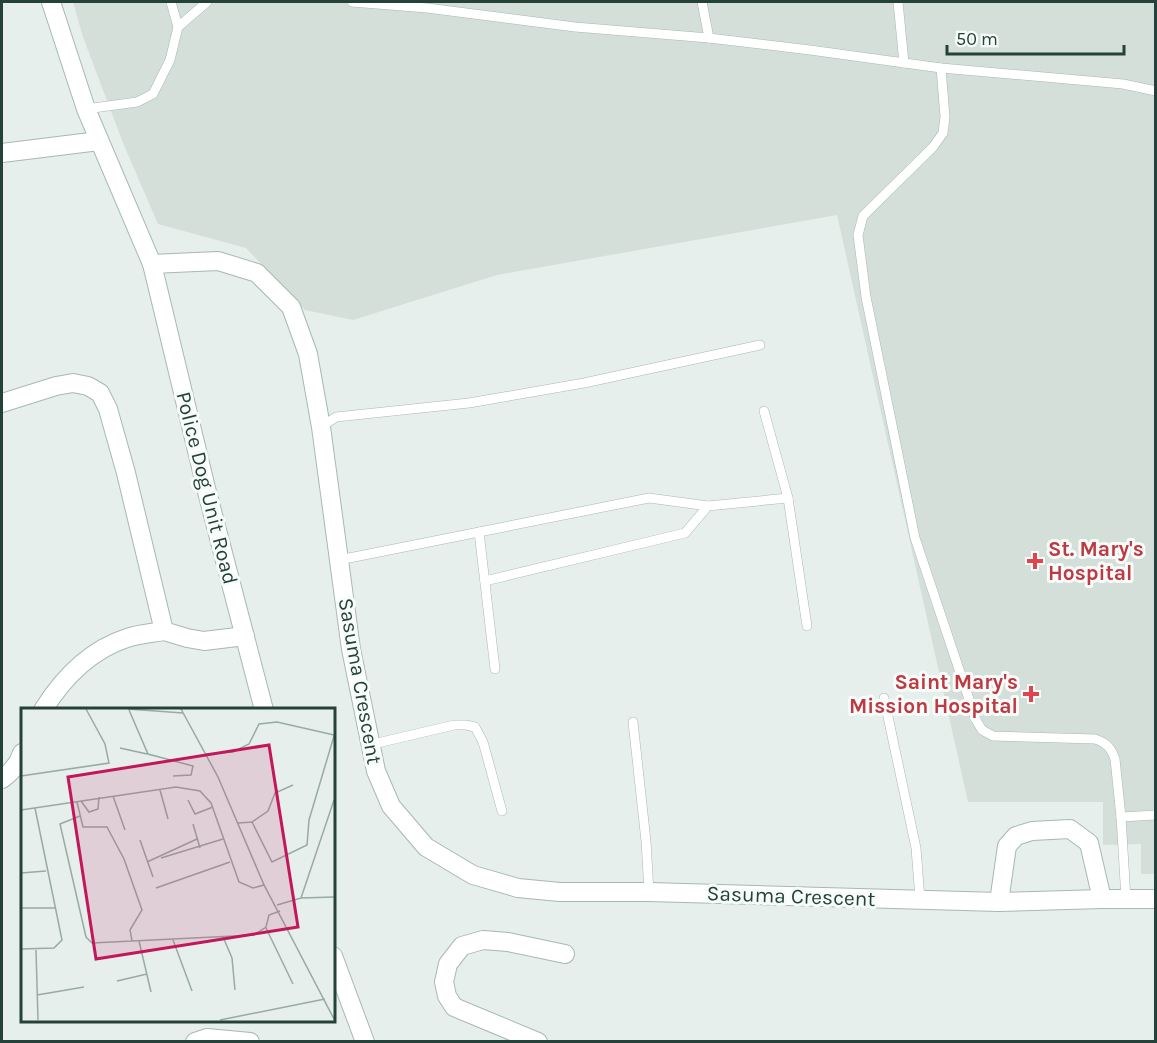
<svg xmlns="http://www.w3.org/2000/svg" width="1157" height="1043" font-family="Karla,sans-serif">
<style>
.built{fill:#d4dfda}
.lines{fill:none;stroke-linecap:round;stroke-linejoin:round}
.lane-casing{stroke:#a8b8b2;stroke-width:10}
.street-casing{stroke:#a8b8b2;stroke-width:20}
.lane{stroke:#fff;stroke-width:9}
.street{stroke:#fff;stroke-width:18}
.health-dot{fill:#e0444e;stroke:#f7fbf9;stroke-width:2}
.labels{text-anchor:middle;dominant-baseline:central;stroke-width:6;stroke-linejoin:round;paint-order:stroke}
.street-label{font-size:21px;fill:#24423a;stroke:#f7fbf9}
.health-label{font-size:21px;font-weight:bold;fill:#be3a42;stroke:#f7fbf9;text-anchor:start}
.inset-road{fill:none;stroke:#98aaa4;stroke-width:1.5}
.view{fill:#c2185b;fill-opacity:0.15;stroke:#c2185b;stroke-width:3}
.inset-edge{fill:none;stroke:#24423a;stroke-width:3}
</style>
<rect width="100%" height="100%" fill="#e6efeb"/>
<path class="built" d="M73 2H1155V874H1141V844L1103 845V802H968L837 215 497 275 353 320 305 310 246 248 158 224 123 143 83 37Z"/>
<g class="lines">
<defs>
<g id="lane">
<path d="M171 2 178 27"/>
<path d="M352 2 427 8 575 27 709 38 810 50 941 68 1123 84 1156 91"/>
<path d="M702 2 709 38"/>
<path d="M898 2 904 63"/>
<path d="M941 68 945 117 943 133 933 147 863 216 858 235 866 297 915 538 976 720 982 730 993 736 1095 739C1107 743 1111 748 1115 759L1121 817 1126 899"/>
<path d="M86 109 137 102 153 94 170 60 178 27 207 2"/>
<path d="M764 411 788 498 807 626"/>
<path d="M321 427 336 417 469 403 584 383 760 345"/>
<path d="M479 532 495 669"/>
<path d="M339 560 649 498 708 506"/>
<path d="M485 581 685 533 708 506 788 498"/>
<path d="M884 698 916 848 920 899"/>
<path d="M633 722 646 841 649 892"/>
<path d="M369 745 454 725H466L475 727 483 742 502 811"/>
<path d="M1121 817 1156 815"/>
</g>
<g id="street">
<path d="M51 2 86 109 152 264 218 261 257 273 291 307 308 354 321 427 351 649 376 771 391 806 426 847 473 875 518 888 560 892H649L999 902 1102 899H1156"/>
<path d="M2 153 99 141"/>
<path d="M152 264 206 488 264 710"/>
<path d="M2 403 56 386 73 383 88 386 100 393 108 409 126 473 164 631 187 638 204 641 245 636"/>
<path d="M43 710C63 678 90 650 127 638 138 634 152 633 164 631"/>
<path d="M2 779C12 772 18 765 22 753"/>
<path d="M999 902 1007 846 1016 836 1032 831 1070 829 1089 843 1102 899"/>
<path d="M333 956 365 1042"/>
<path d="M195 1042 207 1038 250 1042"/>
<path d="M538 1042 454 1007 447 996 444 982 448 964 462 946 483 940 508 942 565 954"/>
</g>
</defs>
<use href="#lane" class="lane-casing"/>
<use href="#street" class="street-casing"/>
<use href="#lane" class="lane"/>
<use href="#street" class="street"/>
</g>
<g class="health-dot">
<path d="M1032 552h6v6h6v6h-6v6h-6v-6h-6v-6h6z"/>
<path d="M1028 685h6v6h6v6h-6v6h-6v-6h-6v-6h6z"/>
</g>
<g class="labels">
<g class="street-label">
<text transform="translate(207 488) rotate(76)">Police Dog Unit Road</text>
<text transform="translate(360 681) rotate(80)">Sasuma Crescent</text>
<text transform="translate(791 896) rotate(2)">Sasuma Crescent</text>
</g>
<g class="health-label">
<text x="1048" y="549">St. Mary's<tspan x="1048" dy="24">Hospital</tspan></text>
<text x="1018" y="682" text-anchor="end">Saint Mary's<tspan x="1018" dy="24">Mission Hospital</tspan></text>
</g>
</g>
<g transform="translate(21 708)">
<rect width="314" height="314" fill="#e6efeb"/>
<path class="inset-road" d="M107 1 162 5M160 1 197 69 243 177M108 2 127 46 172 58 170 67 152 68M99 40 126 46M184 46 212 44 228 36 238 16 256 14 313 27M0 68 88 55 84 36 65 1M139 82 147 111M92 88 104 122M167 92 174 106 192 99M60 93 68 104 77 101 78 89M56 94 62 119H86L103 151 121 202 109 222 111 233M0 102 155 79 179 83 190 95 218 174 232 180 243 177 313 311M59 108 39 116 65 229 71 235 233 227 245 219 248 207 259 203M231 114 247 103 254 85 272 77M217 115 231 114 251 154 286 137 288 112 313 28M172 116 179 140M119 132 132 169M140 150 202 131M126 154 176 131M0 165 25 163M135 180 209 154M280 190 313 92M256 197 280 190 313 189M1 200H35M245 220 272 276M202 229 211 250 214 282M152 232 171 283M118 233 130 284M0 241 33 240 41 232 14 100M15 242 17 312M96 273 126 266M16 287 63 279M199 312 304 291"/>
<path class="view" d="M248 37 277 219 75 251 47 69Z"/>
<rect width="314" height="314" class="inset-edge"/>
</g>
<rect width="1157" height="1043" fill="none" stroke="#24423a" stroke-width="6"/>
<path d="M947 45v9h177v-9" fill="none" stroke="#24423a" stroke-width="3"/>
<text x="956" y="45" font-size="18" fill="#24423a" stroke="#f7fbf9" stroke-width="4.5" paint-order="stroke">50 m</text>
</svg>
